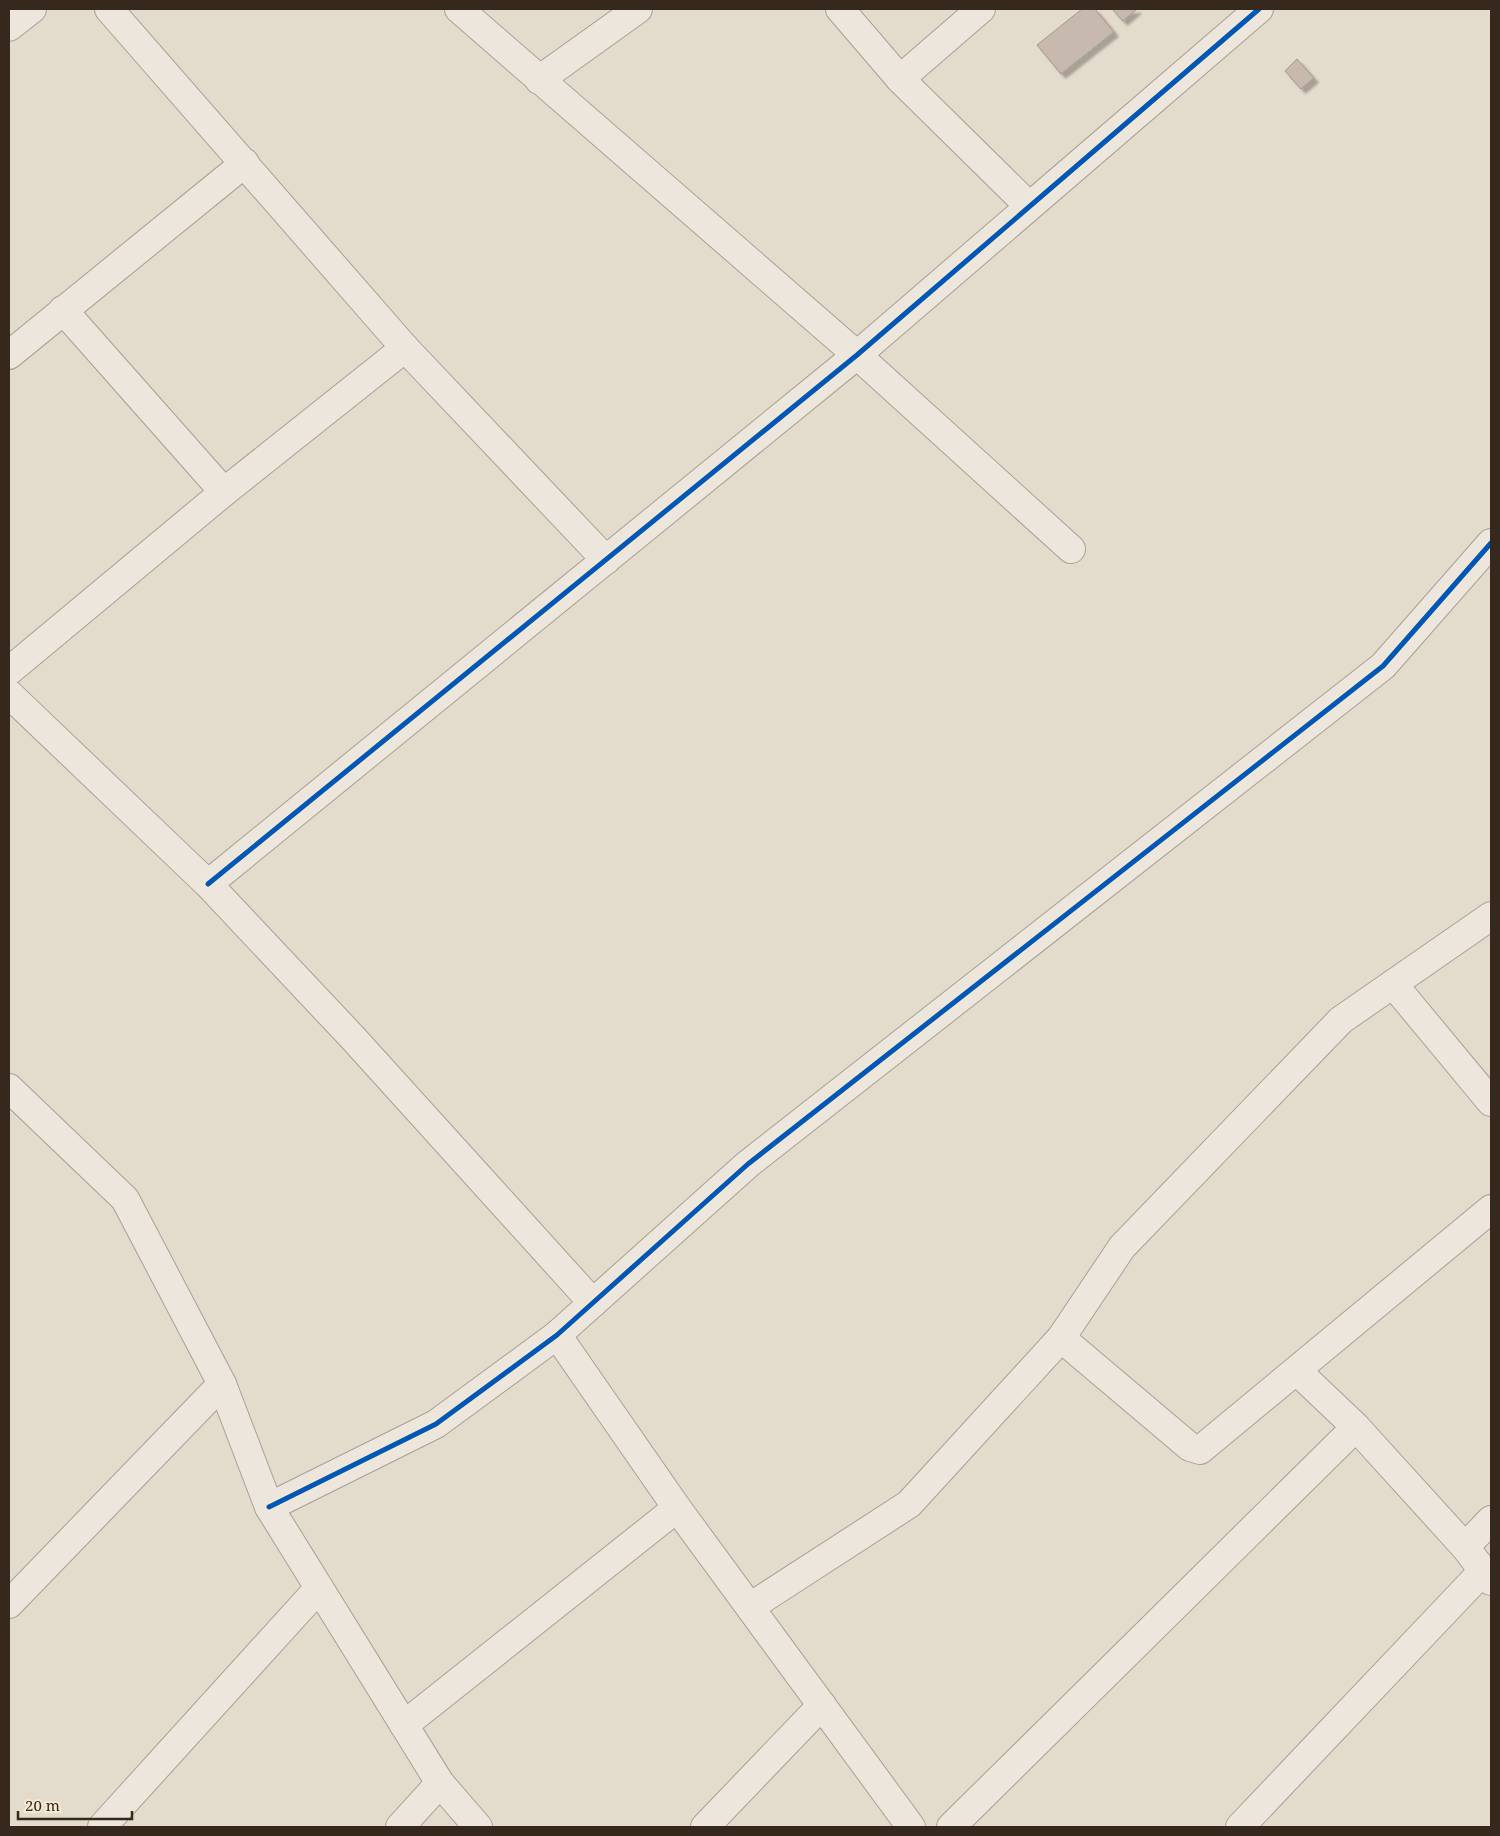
<svg xmlns="http://www.w3.org/2000/svg" width="1500" height="1836" font-family="'Noto Serif',serif">
<style>
.building{fill:#c7b9ad;stroke:#a3968b;filter:url(#shadow)}
.lines{fill:none;stroke-linecap:round;stroke-linejoin:round}
.minor-casing{stroke:#a8a095;stroke-width:30}
.minor{stroke:#ece6dd;stroke-width:28}
.cycleway-casing{stroke:#f5e9d1;stroke-width:8}
.cycleway{stroke:#0057b8;stroke-width:5}
</style>
<defs>
<filter id="shadow"><feDropShadow dx="4.5" dy="4.5" stdDeviation="1" flood-color="#0004"/></filter>
</defs>
<rect width="100%" height="100%" fill="#e3dbcc"/>
<g class="building">
<path d="M1082 9H1095L1114 32 1061 74 1037 45Z"/>
<path d="M1112 9H1137L1123 21Z"/>
<path d="M1297 59 1314 78 1301 89 1285 71Z"/>
</g>
<g class="lines">
<defs>
<g id="minor">
<path d="M109 9 405 348 606 560"/>
<path d="M459 9 857 355 1071 549"/>
<path d="M840 9 900 79 1029 206"/>
<path d="M9 27 32 9"/>
<path d="M900 79 981 9"/>
<path d="M539 80 638 9"/>
<path d="M63 310 224 492"/>
<path d="M9 355 245 163"/>
<path d="M9 671 224 492 405 348"/>
<path d="M9 694 208 884 353 1038 593 1303"/>
<path d="M208 884 857 355 1259 9"/>
<path d="M1393 984 1491 1102"/>
<path d="M9 1088 125 1199 222 1384 269 1507 440 1783 478 1827"/>
<path d="M557 1335 677 1508 911 1827"/>
<path d="M1061 1338 1190 1447 1200 1450 1491 1209"/>
<path d="M1297 1371 1356 1427 1465 1547 1491 1581"/>
<path d="M269 1507 436 1424 557 1335 748 1164 1383 666 1491 543"/>
<path d="M1465 1547 1491 1520"/>
<path d="M9 1604 222 1384"/>
<path d="M750 1607 909 1504 1061 1338 1122 1247 1341 1020 1491 916"/>
<path d="M404 1725 677 1508"/>
<path d="M102 1827 319 1588"/>
<path d="M400 1827 440 1783"/>
<path d="M705 1827 822 1705"/>
<path d="M951 1827 1356 1427"/>
<path d="M1240 1827 1484 1570"/>
</g>
</defs>
<use href="#minor" class="minor-casing"/>
<use href="#minor" class="minor"/>
<defs>
<g id="cycleway">
<path d="M208 884 857 355 1259 9"/>
<path d="M269 1507 436 1424 557 1335 748 1164 1383 666 1491 543"/>
</g>
</defs>
<use href="#cycleway" class="cycleway-casing"/>
<use href="#cycleway" class="cycleway"/>
</g>
<rect width="1500" height="1836" fill="none" stroke="#37281d" stroke-width="20"/>
<path d="M18 1811v8h114v-8" fill="none" stroke="#37281d" stroke-width="2.5"/>
<text x="25" y="1811" font-size="15" fill="#37281d" stroke="#f5e9d1" stroke-width="4" paint-order="stroke">20 m</text>
</svg>
